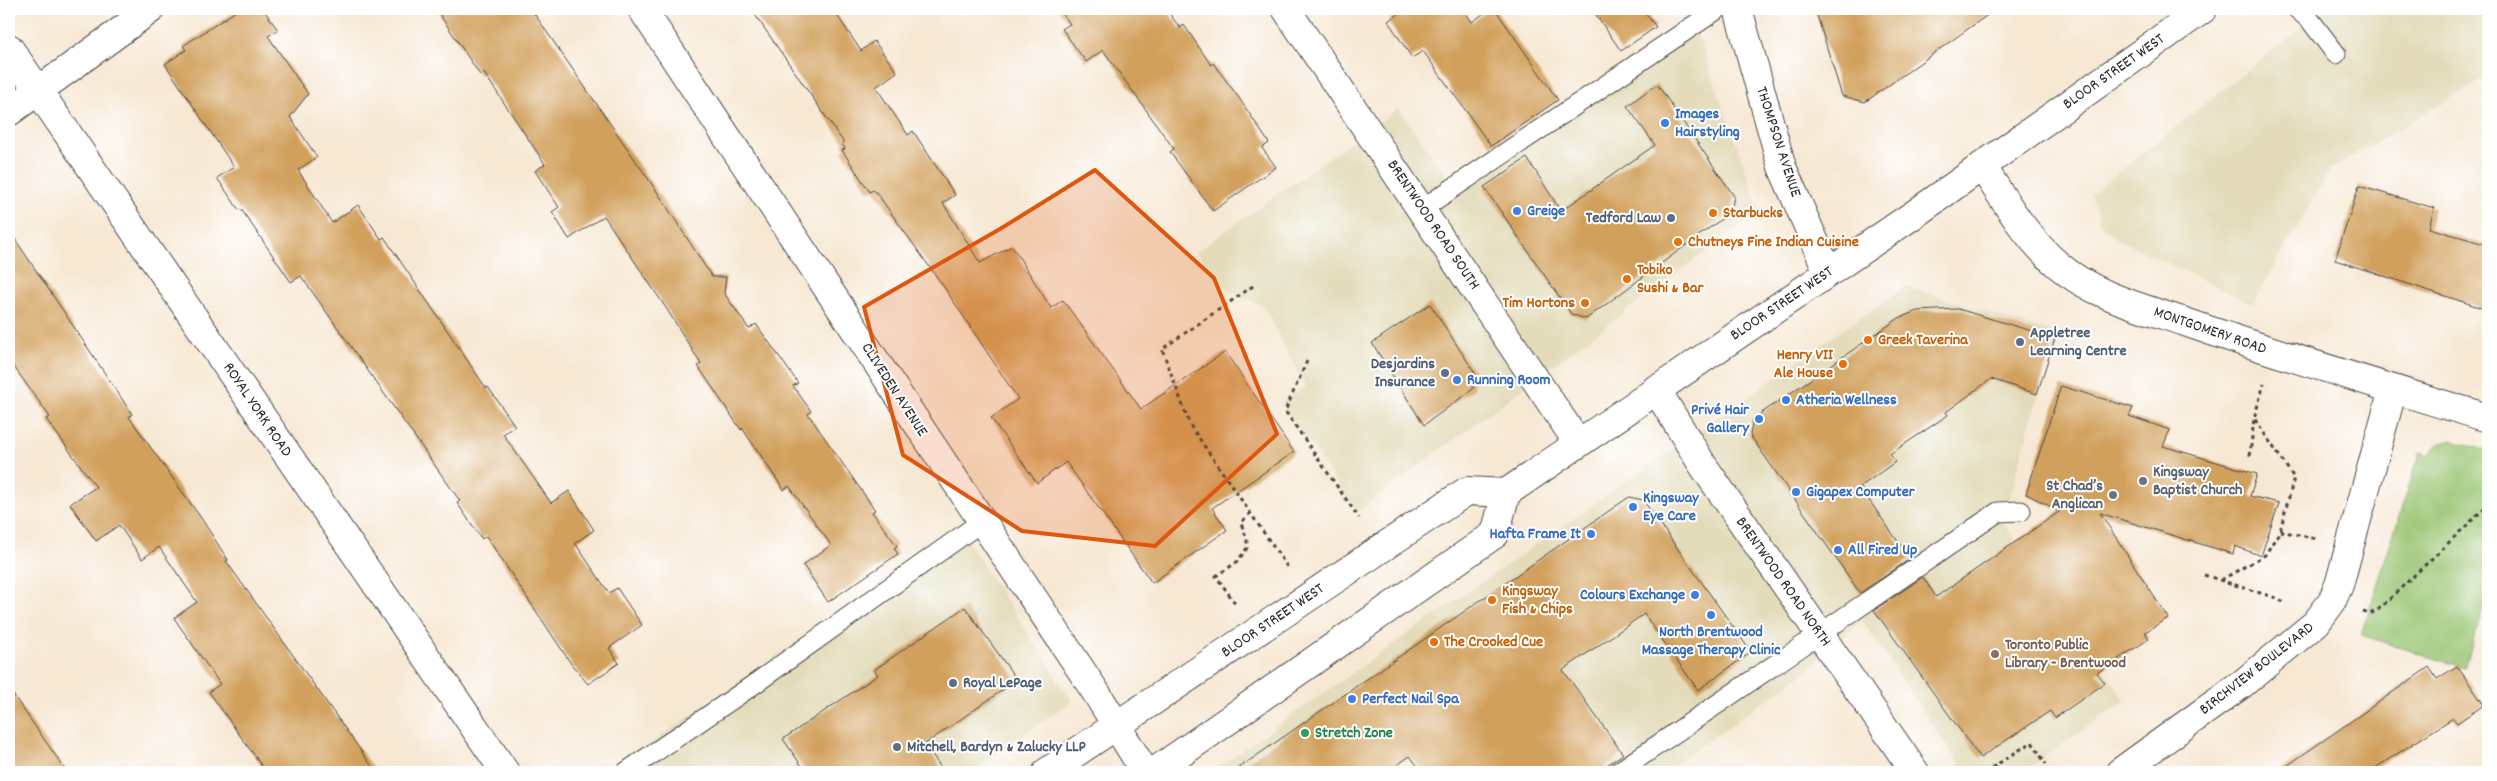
<svg xmlns="http://www.w3.org/2000/svg" width="2497" height="781" font-family="Dekko,sans-serif">
<style>
.built{fill:#e3dbba}
.green{fill:#9ac471;stroke:#62784e}
.building{fill:#d1a05c}
.lines{fill:none;stroke-linecap:round;stroke-linejoin:round}
.service-casing{stroke:#4a4744;stroke-width:21}
.minor-casing{stroke:#4a4744;stroke-width:30}
.secondary-casing{stroke:#4a4744;stroke-width:30}
.primary-casing{stroke:#4a4744;stroke-width:30}
.path{stroke:#4a4744;stroke-width:3;stroke-dasharray:4 4;stroke-linecap:butt}
.service{stroke:#fff;stroke-width:19}
.minor{stroke:#fff;stroke-width:28}
.secondary{stroke:#fff;stroke-width:28}
.primary{stroke:#fff;stroke-width:28}
.marked{fill:#df570e;fill-opacity:0.2;stroke:#df570e;stroke-width:4;stroke-linejoin:round}
.shop-dot{fill:#3f7fe0;stroke:#fff;stroke-width:2}
.food-dot{fill:#e8710a;stroke:#fff;stroke-width:2}
.service-dot{fill:#5c6f8a;stroke:#fff;stroke-width:2}
.worship-dot{fill:#6b7280;stroke:#fff;stroke-width:2}
.education-dot{fill:#8d6e63;stroke:#fff;stroke-width:2}
.leisure-dot{fill:#2e9e5b;stroke:#fff;stroke-width:2}
.labels{text-anchor:middle;dominant-baseline:central;stroke-width:4;stroke-linejoin:round;paint-order:stroke}
.street-label{font-size:16px;fill:#2b2b2b;stroke:#fff}
.shop-label{font-size:16px;font-weight:bold;fill:#366cbe;stroke:#fff;text-anchor:start}
.food-label{font-size:16px;font-weight:bold;fill:#c56008;stroke:#fff;text-anchor:start}
.service-label{font-size:16px;font-weight:bold;fill:#4e5e75;stroke:#fff;text-anchor:start}
.worship-label{font-size:16px;font-weight:bold;fill:#5b616d;stroke:#fff;text-anchor:start}
.education-label{font-size:16px;font-weight:bold;fill:#785e54;stroke:#fff;text-anchor:start}
.leisure-label{font-size:16px;font-weight:bold;fill:#27864d;stroke:#fff;text-anchor:start}
</style>
<rect width="100%" height="100%" fill="#fff"/>
<filter id="ink" filterUnits="userSpaceOnUse"><feTurbulence type="fractalNoise" baseFrequency=".02" numOctaves="2"/><feDisplacementMap in="SourceGraphic" scale="10" xChannelSelector="R" yChannelSelector="G"/><feConvolveMatrix kernelMatrix="1 2 1 2 8 2 1 2 1" color-interpolation-filters="sRGB"/></filter>
<filter id="wash" filterUnits="userSpaceOnUse"><feTurbulence type="fractalNoise" baseFrequency=".0096" numOctaves="4" result="noise"/><feDisplacementMap in="SourceGraphic" scale="20" xChannelSelector="R" yChannelSelector="G"/><feGaussianBlur stdDeviation="1.12" result="paint"/><feColorMatrix in="noise" values="0 0 0 0 0 0 0 0 0 0 0 0 0 0 0 0 0 1.4 0 .05"/><feComposite in="paint" operator="in"/></filter>
<g filter="url(#wash)">
<rect width="100%" height="100%" fill="#f7e8d4"/>
<g class="built">
<path d="M2325 9H2488V78H2485L2330 169 2253 304 2119 240 2101 226 2091 194Z"/>
<path d="M1692 19 1760 211 1357 512 1281 403 1305 387 1264 306 1230 291 1196 252 1399 108 1452 185Z"/>
<path d="M1906 286 2055 334 2003 523 2125 701 2022 772H1965L1862 621 1801 675 1664 772H1211Z"/>
<path d="M960 530 1072 701 971 772H609Z"/>
</g>
<path class="green" d="M2453 440 2488 451V592L2465 668 2361 635 2420 452 2429 455 2439 444Z"/>
<g id="blocks">
<g class="building">
<path d="M239 9H263L278 30 268 36 308 94 290 117 317 157 298 170 332 223 358 205 381 239 384 237 486 388 488 387 515 426 503 434 551 503 569 491 594 530 575 543 609 593 617 588 642 625 609 648 619 663 588 684 572 665 486 536 482 539 457 503 460 501 301 276 291 282 241 209 239 210 217 178 234 167 165 64 186 50 183 46Z"/>
<path d="M436 9H531L658 193 712 277H726L724 293 749 329 756 324 798 383 793 386 811 411 808 414 875 510 872 512 897 546 894 548 898 554 828 602 803 565 831 545 789 486 784 490 742 428 741 430 698 366 701 364 668 311 604 216 569 239 552 212 559 207 535 171 545 164 484 73 480 75Z"/>
<path d="M751 9H833L861 51 874 41 897 72 876 87 908 135 913 131 955 195 943 203 980 263 1012 246 1051 308 1063 300 1141 409 1225 352 1294 452 1212 508 1227 530 1152 583 1066 462 1037 483 991 418 1018 399 944 287 876 192 873 190 870 192 863 182 842 150 845 149 842 144 844 143Z"/>
<path d="M1059 9H1166L1180 28 1184 25 1211 65 1213 63 1239 98 1269 143 1262 148 1276 167 1213 211 1170 152 1174 149 1103 50 1086 62 1062 29 1070 24Z"/>
<path d="M1406 9H1463L1472 22 1490 9H1495L1558 100 1491 146 1423 51 1412 58 1388 21Z"/>
<path d="M1592 9H1643L1656 27 1621 51Z"/>
<path d="M1815 9H1996L1865 102 1842 96Z"/>
<path d="M1657 84 1734 196 1731 212 1586 319 1571 314 1484 187 1527 158 1561 211 1655 145 1627 106Z"/>
<path d="M2359 186 2434 208 2429 228 2488 245V310L2335 260Z"/>
<path d="M9 230 132 414 129 417 201 518 228 560 226 561 376 772H266L209 692 220 684 174 618 197 602 159 547 142 559 119 525 96 541 70 504 96 487 46 419 50 417 9 360Z"/>
<path d="M1430 304 1475 373 1473 389 1424 425 1372 343Z"/>
<path d="M1958 309 2055 338 2037 394 1991 379 1946 412 1948 415 1890 454 1895 462 1860 487 1910 559 1860 593 1750 435 1753 419 1899 318 1917 311Z"/>
<path d="M2061 386 2133 408 2129 416 2170 430 2163 446 2257 474 2250 496 2279 503 2261 556 2235 546 2233 554 2100 513 2168 618 2145 632 2149 639 2097 673 2105 683 2055 718 2050 711 1980 758 1874 610 1923 577 1936 597 2060 511 2026 494Z"/>
<path d="M1629 497 1643 500 1751 652 1698 690 1644 614 1563 670 1623 754 1597 772H1422L1410 756 1387 772H1233Z"/>
<path d="M965 607 1017 680 925 744 944 772H806L783 739 878 675 874 670Z"/>
<path d="M2457 666 2484 705 2457 723 2453 718 2369 772H2278L2429 667 2437 679Z"/>
<path d="M9 689 67 772H9Z"/>
</g>
</g>
</g>
<g filter="url(#ink)">
<use href="#blocks" fill-opacity="0" stroke="#4a4744" stroke-width="1"/>
<g class="lines">
<defs>
<g id="service">
<path d="M2297 9 2310 20 2336 54"/>
<path d="M1422 209 1718 9"/>
<path d="M626 772 753 685 981 522"/>
<path d="M1618 772 1998 512 2021 511"/>
</g>
<g id="minor">
<path d="M642 9 1097 694 1145 772"/>
<path d="M1286 9 1578 443"/>
<path d="M1738 9 1782 167 1828 272"/>
<path d="M9 112 151 9"/>
<path d="M1982 166C2005 201 2026 238 2058 265 2092 295 2143 308 2185 322 2285 357 2387 387 2488 418"/>
<path d="M1656 389 1702 464 1915 772"/>
<path d="M2120 772 2242 684 2316 623 2331 603 2339 585 2393 389"/>
</g>
<path id="secondary" d="M9 48 505 772"/>
<g id="primary">
<path d="M1047 772 1467 491 1506 493 1916 213 2203 9"/>
<path d="M1154 772 1495 534 1506 493"/>
</g>
</defs>
<use href="#service" class="service-casing"/>
<use href="#minor" class="minor-casing"/>
<use href="#secondary" class="secondary-casing"/>
<use href="#primary" class="primary-casing"/>
<g class="path">
<path d="M1253 286 1162 349 1190 425 1288 568"/>
<path d="M1307 361 1285 411 1359 518"/>
<path d="M2250 456 2254 418 2264 384"/>
<path d="M2280 531 2318 539"/>
<path d="M2204 575 2279 599 2286 604"/>
<path d="M2221 580 2265 555 2280 531 2294 478 2254 418"/>
<path d="M1235 603 1216 576 1237 562 1247 548V539L1241 523 1251 512"/>
<path d="M2363 612 2370 614 2379 609 2488 505"/>
<path d="M1985 772 2032 742 2046 764"/>
</g>
<use href="#service" class="service"/>
<use href="#minor" class="minor"/>
<use href="#secondary" class="secondary"/>
<use href="#primary" class="primary"/>
</g>
</g>
<path class="marked" d="M1095 170 1214 278 1277 434 1155 546 1022 531 903 455 864 307 1000 229Z"/>
<g class="shop-dot">
<circle cx="1665" cy="123" r="5"/>
<circle cx="1517" cy="211" r="5"/>
<circle cx="1457" cy="380" r="5"/>
<circle cx="1786" cy="400" r="5"/>
<circle cx="1759" cy="419" r="5"/>
<circle cx="1796" cy="492" r="5"/>
<circle cx="1633" cy="507" r="5"/>
<circle cx="1591" cy="534" r="5"/>
<circle cx="1838" cy="550" r="5"/>
<circle cx="1695" cy="595" r="5"/>
<circle cx="1711" cy="615" r="5"/>
<circle cx="1352" cy="699" r="5"/>
</g>
<g class="food-dot">
<circle cx="1713" cy="213" r="5"/>
<circle cx="1678" cy="242" r="5"/>
<circle cx="1627" cy="279" r="5"/>
<circle cx="1585" cy="303" r="5"/>
<circle cx="1868" cy="340" r="5"/>
<circle cx="1843" cy="364" r="5"/>
<circle cx="1492" cy="600" r="5"/>
<circle cx="1434" cy="642" r="5"/>
</g>
<g class="service-dot">
<circle cx="1671" cy="218" r="5"/>
<circle cx="2020" cy="342" r="5"/>
<circle cx="1445" cy="373" r="5"/>
<circle cx="953" cy="683" r="5"/>
<circle cx="897" cy="747" r="5"/>
</g>
<g class="worship-dot">
<circle cx="2143" cy="481" r="5"/>
<circle cx="2113" cy="495" r="5"/>
</g>
<circle class="education-dot" cx="1995" cy="654" r="5"/>
<circle class="leisure-dot" cx="1305" cy="733" r="5"/>
<g class="labels">
<g class="street-label">
<text transform="translate(2114 72) rotate(-35)">BLOOR STREET WEST</text>
<text transform="translate(1778 142) rotate(72)">THOMPSON AVENUE</text>
<text transform="translate(1433 225) rotate(56)">BRENTWOOD ROAD SOUTH</text>
<text transform="translate(1782 304) rotate(-34)">BLOOR STREET WEST</text>
<text transform="translate(2210 331) rotate(19)">MONTGOMERY ROAD</text>
<text transform="translate(894 390) rotate(57)">CLIVEDEN AVENUE</text>
<text transform="translate(257 410) rotate(56)">ROYAL YORK ROAD</text>
<text transform="translate(1783 582) rotate(55)">BRENTWOOD ROAD NORTH</text>
<text transform="translate(1273 621) rotate(-34)">BLOOR STREET WEST</text>
<text transform="translate(2257 669) rotate(-38)">BIRCHVIEW BOULEVARD</text>
</g>
<g class="shop-label">
<text x="1675" y="114">Images<tspan x="1675" dy="18">Hairstyling</tspan></text>
<text x="1527" y="211">Greige</text>
<text x="1467" y="380">Running Room</text>
<text x="1796" y="400">Atheria Wellness</text>
<text x="1749" y="410" text-anchor="end">Privé Hair<tspan x="1749" dy="18">Gallery</tspan></text>
<text x="1806" y="492">Gigapex Computer</text>
<text x="1643" y="498">Kingsway<tspan x="1643" dy="18">Eye Care</tspan></text>
<text x="1581" y="534" text-anchor="end">Hafta Frame It</text>
<text x="1848" y="550">All Fired Up</text>
<text x="1685" y="595" text-anchor="end">Colours Exchange</text>
<text x="1711" y="632" text-anchor="middle">North Brentwood<tspan x="1711" dy="18">Massage Therapy Clinic</tspan></text>
<text x="1362" y="699">Perfect Nail Spa</text>
</g>
<g class="food-label">
<text x="1723" y="213">Starbucks</text>
<text x="1688" y="242">Chutneys Fine Indian Cuisine</text>
<text x="1637" y="270">Tobiko<tspan x="1637" dy="18">Sushi &amp; Bar</tspan></text>
<text x="1575" y="303" text-anchor="end">Tim Hortons</text>
<text x="1878" y="340">Greek Taverina</text>
<text x="1833" y="355" text-anchor="end">Henry VII<tspan x="1833" dy="18">Ale House</tspan></text>
<text x="1502" y="591">Kingsway<tspan x="1502" dy="18">Fish &amp; Chips</tspan></text>
<text x="1444" y="642">The Crooked Cue</text>
</g>
<g class="service-label">
<text x="1661" y="218" text-anchor="end">Tedford Law</text>
<text x="2030" y="333">Appletree<tspan x="2030" dy="18">Learning Centre</tspan></text>
<text x="1435" y="364" text-anchor="end">Desjardins<tspan x="1435" dy="18">Insurance</tspan></text>
<text x="963" y="683">Royal LePage</text>
<text x="907" y="747">Mitchell, Bardyn &amp; Zalucky LLP</text>
</g>
<g class="worship-label">
<text x="2153" y="472">Kingsway<tspan x="2153" dy="18">Baptist Church</tspan></text>
<text x="2103" y="486" text-anchor="end">St Chad’s<tspan x="2103" dy="18">Anglican</tspan></text>
</g>
<g class="education-label">
<text x="2005" y="645">Toronto Public<tspan x="2005" dy="18">Library - Brentwood</tspan></text>
</g>
<g class="leisure-label">
<text x="1315" y="733">Stretch Zone</text>
</g>
</g>
<rect width="2497" height="781" fill="none" stroke="#fff" stroke-width="30"/>
</svg>
